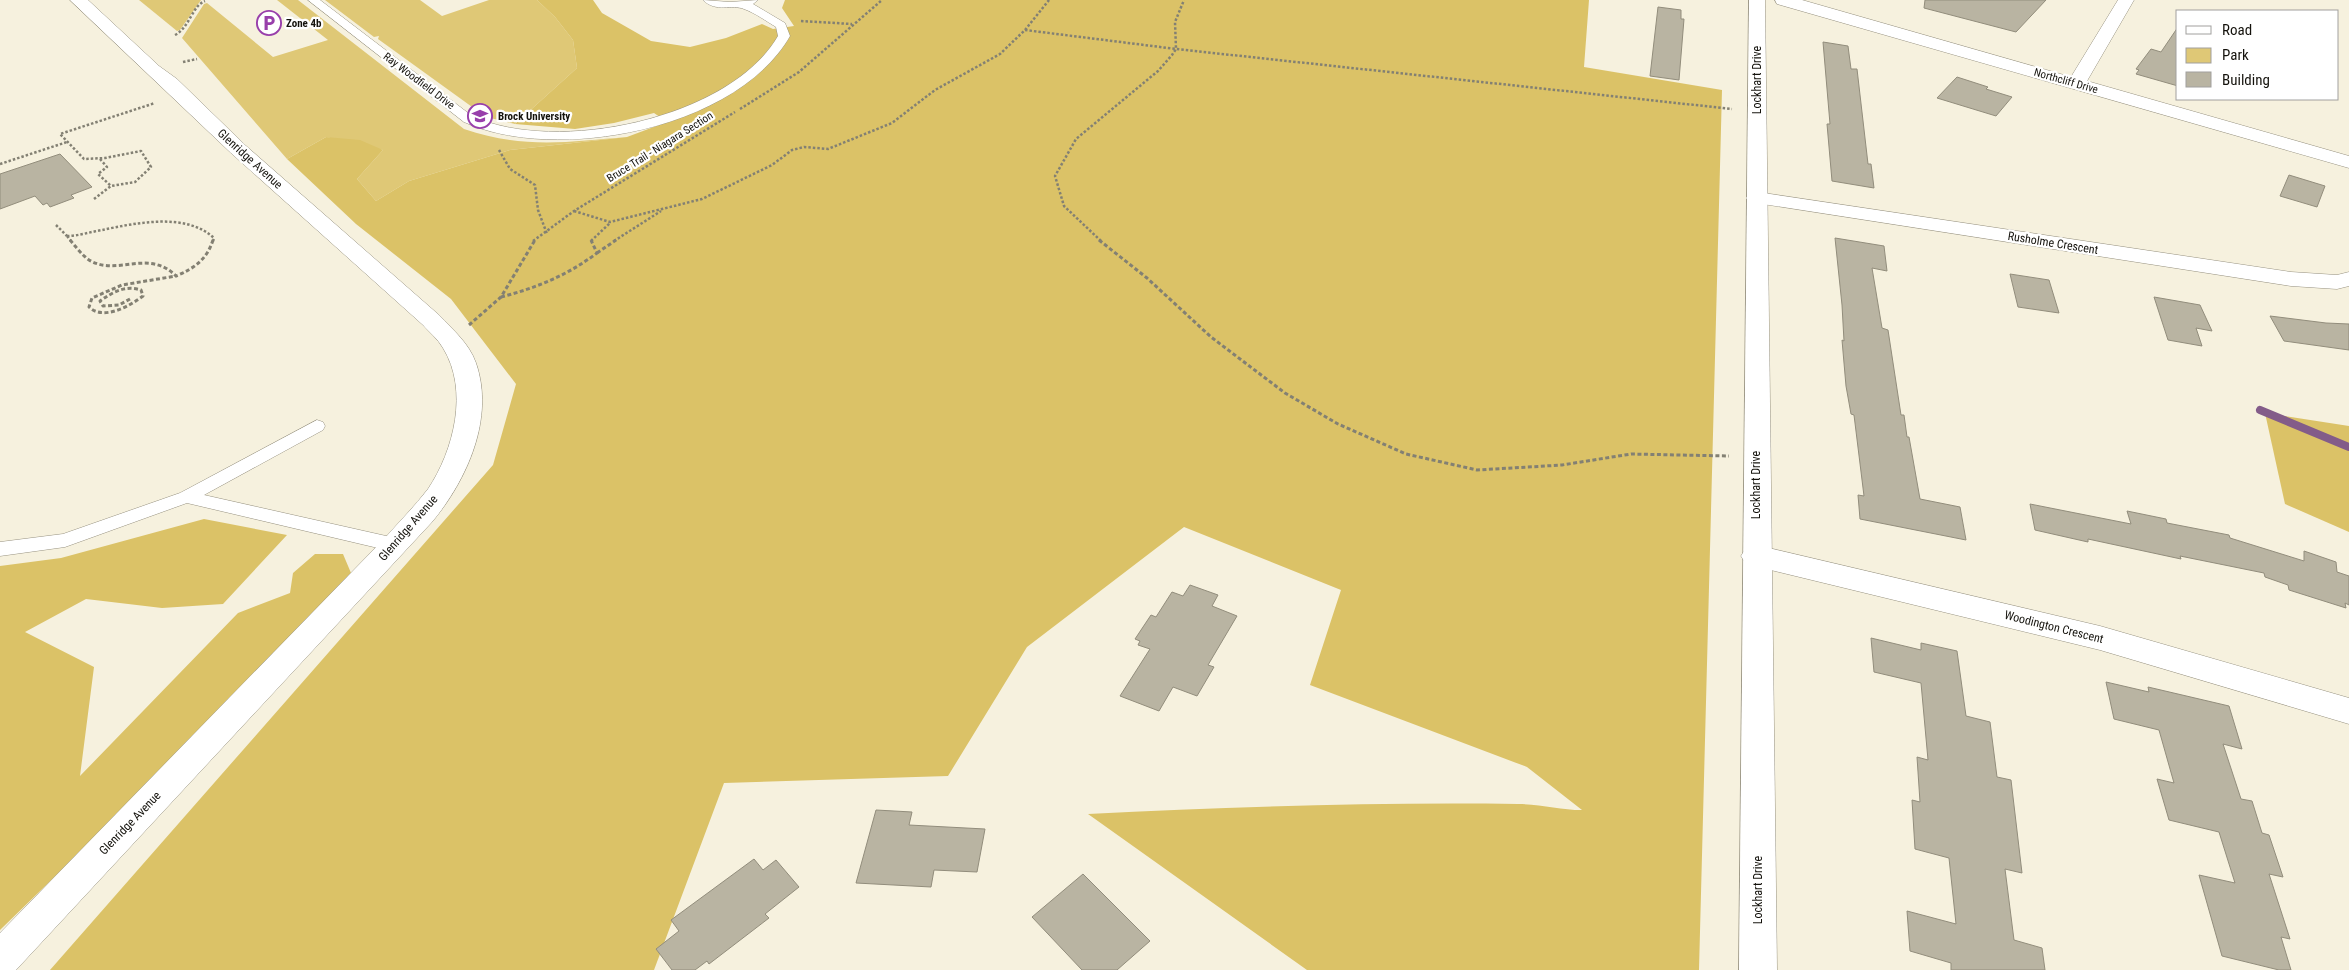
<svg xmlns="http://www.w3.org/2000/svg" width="2349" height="970" font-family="'Roboto Condensed',sans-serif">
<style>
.green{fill:#dfc876}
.forest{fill:#dbc267}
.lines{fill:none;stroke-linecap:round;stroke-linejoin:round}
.stream{stroke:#835c89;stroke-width:8}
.building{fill:#b9b4a2;stroke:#928d7c}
.service-casing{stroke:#979281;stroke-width:1}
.minor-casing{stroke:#979281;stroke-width:1}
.tertiary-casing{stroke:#979281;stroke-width:1}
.secondary-casing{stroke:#979281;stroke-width:1}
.path-far1{stroke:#838073;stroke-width:2.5;stroke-dasharray:2.5 2;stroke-linecap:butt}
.path{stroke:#838073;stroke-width:3;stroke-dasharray:4 2.5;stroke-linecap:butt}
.service{fill:#fff;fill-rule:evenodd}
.minor{fill:#fff;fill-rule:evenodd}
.tertiary{fill:#fff;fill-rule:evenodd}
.secondary{fill:#fff;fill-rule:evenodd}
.labels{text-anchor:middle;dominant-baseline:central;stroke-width:4.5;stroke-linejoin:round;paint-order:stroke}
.far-poi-label{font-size:11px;font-weight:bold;fill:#14120c;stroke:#fff;text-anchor:start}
.far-street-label{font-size:11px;fill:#14120c;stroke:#fff}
.street-label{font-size:12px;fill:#14120c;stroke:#fff}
</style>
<rect width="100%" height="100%" fill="#f6f1de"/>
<g class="green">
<path d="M139 0H201L180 30 177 31Z"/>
<path d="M277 0H298L464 129C522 149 568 142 627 137L510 150 409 181 376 201 357 179 383 150 326 137 287 159 182 38 204 4 207 3 273 57 328 40Z"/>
<path d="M325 0H420L442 16 489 0H537L555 17 573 40 577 68 515 124 486 117 378 39 379 36 374 37Z"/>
</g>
<g class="forest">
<path d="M537 0H593L602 13 651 41 690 47 726 38 762 24 773 29 794 26 782 8 785 0H1589L1584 67 1722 90 1699 970H1307L1088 814C1231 807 1375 802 1518 804 1540 804 1561 810 1582 810L1527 767 1310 685 1341 590 1184 527 1027 647 948 776 724 783 654 970H50L493 465 516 384 451 299 356 224 287 159 326 137 360 140 383 150 357 179 376 201 409 181 510 150 627 137 667 122 654 113 614 123 575 129 515 124 577 68 573 40 555 17Z"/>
<path d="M2265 413 2349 426V532L2285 504Z"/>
<path d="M204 519 287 535 223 604 162 608 86 599 25 632 94 667 80 776 238 613 290 593 293 573 315 554H343L351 573 147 787 0 930V566L61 558Z"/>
</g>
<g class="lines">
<path class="stream" d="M2260 410 2349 447"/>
</g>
<g class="building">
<path d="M1925 0H2046L2016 32 1924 8Z"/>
<path d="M1658 7 1681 10V19H1684L1679 80 1650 76Z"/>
<path d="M2178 27V86L2136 74 2139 70 2136 69 2151 49 2161 52Z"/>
<path d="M1823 42 1848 46 1851 69H1857L1868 164H1871L1874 188 1832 181 1827 124H1830Z"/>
<path d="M1957 77 1988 87 1986 89 2012 97 1996 116 1937 98Z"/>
<path d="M60 154 92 187 71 195 74 198 50 207 47 203 43 205 35 196 0 209V174Z"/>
<path d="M2289 175 2325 186 2317 207 2280 196Z"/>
<path d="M1835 238 1884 246 1887 271 1872 268 1882 328 1888 330 1901 415H1904L1907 437H1909L1920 499 1960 507 1966 540 1860 519 1858 495 1864 496 1854 415 1851 414 1846 386 1842 340 1844 341 1842 305Z"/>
<path d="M2010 274 2049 280 2059 313 2018 307Z"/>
<path d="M2154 297 2200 305 2212 331 2196 328 2202 346 2168 340Z"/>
<path d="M2270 316 2326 323 2349 324V350L2284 341Z"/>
<path d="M2030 504 2131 524 2127 511 2166 519 2167 523 2229 535 2230 538 2304 561V551L2336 562 2337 572 2349 576V605L2345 603 2346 608 2289 590 2288 585 2265 577 2264 573 2180 556 2181 559 2088 539V542L2035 530Z"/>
<path d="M1190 585 1218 595 1212 606 1237 616 1208 665 1214 667 1197 696 1173 687 1159 711 1120 696 1150 649 1138 645 1140 641 1135 639 1151 615 1156 617 1172 592 1183 596Z"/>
<path d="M1871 638 1921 650V643L1957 651 1966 716 1990 722 1997 777 2011 780 2022 873 2005 869 2014 940 2042 948 2045 970H1951V963L1910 951 1907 911 1956 924 1949 858 1915 849 1912 800 1920 802 1917 757 1928 760 1921 683 1874 672Z"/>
<path d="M2106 682 2149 692 2148 687 2229 706 2242 749 2223 744 2241 799 2252 801 2262 833 2269 835 2283 877 2269 874 2290 939 2281 937 2291 970H2279L2222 956 2199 875 2235 883 2219 832 2169 820 2157 779 2174 783 2159 730 2114 719Z"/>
<path d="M876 810 912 812 909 825 985 829 977 872 934 870 931 887 856 883Z"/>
<path d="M754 859 763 870 776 860 799 887 765 914 769 918 709 964 707 961 695 970H672L656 949 679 931 671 920Z"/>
<path d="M1083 874 1150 941 1117 970H1082L1032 917Z"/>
</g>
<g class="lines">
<defs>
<g id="service">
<path d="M308 0H320L472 116C556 155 730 119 778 36L776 27C766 21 755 13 744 9 732 4 716 13 703 0L730 2 758 0 753 4 785 23 790 36C737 129 556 164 464 122Z"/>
<path d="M317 420 323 422 325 426 323 430 204 495 395 538 401 540 404 545 401 550 395 552 187 503 65 547 0 556V542L63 534 180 493Z"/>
</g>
<g id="minor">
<path d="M1775 0H1802L2071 77 2118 0H2134L2087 81 2349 156V168L1777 4Z"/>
<path d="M1757 192 2291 272 2337 275 2349 272V286L2337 289 2291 286 1750 202 1746 198 1750 194Z"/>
<path d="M1756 545 2100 626 2349 698V724L2100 650 1746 564 1741 556 1746 548Z"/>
</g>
<path id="tertiary" d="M1749 0H1765L1777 970H1739Z"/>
<path id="secondary" d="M70 0H88L159 66 177 79 245 145 439 315C453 330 469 343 476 363 495 418 467 480 432 522L16 970H0V933L385 538C399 522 415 506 428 489 454 450 469 390 443 348 438 339 429 332 423 325L231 153Z"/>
</defs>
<use href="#service" class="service-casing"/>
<use href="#minor" class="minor-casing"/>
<use href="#tertiary" class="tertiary-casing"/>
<use href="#secondary" class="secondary-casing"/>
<g class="path-far1">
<path d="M801 21 852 24"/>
<path d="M1025 30 1176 49 1732 109"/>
<path d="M175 35C190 27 192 6 205 1"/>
<path d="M183 62 197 59"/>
<path d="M740 109 799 72 882 0"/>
<path d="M499 150 510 169 535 185 538 210 547 234"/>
<path d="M100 159 107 167 98 174 111 186"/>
<path d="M0 164 67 142"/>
<path d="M94 199 111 186 135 182 151 167 141 151 105 158 84 159 60 134 155 103"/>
<path d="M574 211 610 222 702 199 772 165 792 150 804 147 828 149 892 123 935 90 1000 54 1025 30 1049 0"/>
<path d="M56 225 67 236"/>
<path d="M67 236C78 236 90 232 102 230 136 223 186 212 214 238L213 241"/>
<path d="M67 236 71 241"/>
<path d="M533 241 574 211 735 112"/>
<path d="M591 241 610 223"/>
<path d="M614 241 661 211"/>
<path d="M1101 241 1064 206 1055 176 1076 139 1158 71 1172 55 1176 49 1175 22 1184 0"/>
</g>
<g class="path">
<path d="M70 240C76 247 82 255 89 260 117 277 148 248 176 276 195 268 207 259 213 240"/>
<path d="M1099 240 1147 278 1211 337 1285 393 1338 424 1406 454 1477 470 1562 465 1631 454 1729 456"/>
<path d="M597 253 616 240"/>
<path d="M501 297C536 288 568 275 597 253L591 240"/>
<path d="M130 299 119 305 103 306 100 301C113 292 125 285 141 290L143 296C130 306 103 321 89 307L92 298 122 285 176 276"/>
<path d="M469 325 501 297 535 240"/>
</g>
<use href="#service" class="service"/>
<use href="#minor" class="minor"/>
<use href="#tertiary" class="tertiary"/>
<use href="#secondary" class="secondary"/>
</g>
<defs>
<symbol id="parking-ring" viewBox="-11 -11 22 22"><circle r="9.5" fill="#fff" stroke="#983fab" stroke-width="1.5"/><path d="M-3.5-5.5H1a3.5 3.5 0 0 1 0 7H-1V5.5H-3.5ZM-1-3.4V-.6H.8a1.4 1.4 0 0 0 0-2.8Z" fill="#983fab"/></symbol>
<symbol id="university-ring" viewBox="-11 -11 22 22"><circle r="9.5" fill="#fff" stroke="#983fab" stroke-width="1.5"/><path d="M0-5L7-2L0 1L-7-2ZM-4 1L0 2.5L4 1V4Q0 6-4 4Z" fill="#983fab"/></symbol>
</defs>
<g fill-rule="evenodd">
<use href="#parking-ring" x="255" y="9" width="28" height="28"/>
<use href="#university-ring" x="466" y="102" width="28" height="28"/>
</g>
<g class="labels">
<g class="far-poi-label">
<text x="286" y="23">Zone 4b</text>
<text x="498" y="116">Brock University</text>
</g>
<g class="far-street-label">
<text transform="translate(419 81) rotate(37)">Ray Woodfield Drive</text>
<text transform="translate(2066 81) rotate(16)">Northcliff Drive</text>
<text transform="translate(660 147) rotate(-32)">Bruce Trail - Niagara Section</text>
</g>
<g class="street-label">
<text transform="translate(1757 80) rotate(-90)">Lockhart Drive</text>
<text transform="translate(250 159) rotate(42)">Glenridge Avenue</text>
<text transform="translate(2053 243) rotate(9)">Rusholme Crescent</text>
<text transform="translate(1756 485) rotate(-90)">Lockhart Drive</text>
<text transform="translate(408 528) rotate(-49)">Glenridge Avenue</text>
<text transform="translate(2054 627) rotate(14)">Woodington Crescent</text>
<text transform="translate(130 823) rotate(-46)">Glenridge Avenue</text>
<text transform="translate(1758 890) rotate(-90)">Lockhart Drive</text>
</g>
</g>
<rect x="2176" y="10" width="162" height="90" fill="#ffffff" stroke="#a1a09e"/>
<rect x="2186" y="26" width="25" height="8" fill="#ffffff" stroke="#a1a09e"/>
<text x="2222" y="35" font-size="15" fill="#14120c">Road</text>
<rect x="2186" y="48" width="25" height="15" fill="#dfc876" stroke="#a1a09e"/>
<text x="2222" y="60" font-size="15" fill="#14120c">Park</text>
<rect x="2186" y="72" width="25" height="15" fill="#b9b4a2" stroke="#a1a09e"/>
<text x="2222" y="85" font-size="15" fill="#14120c">Building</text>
</svg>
